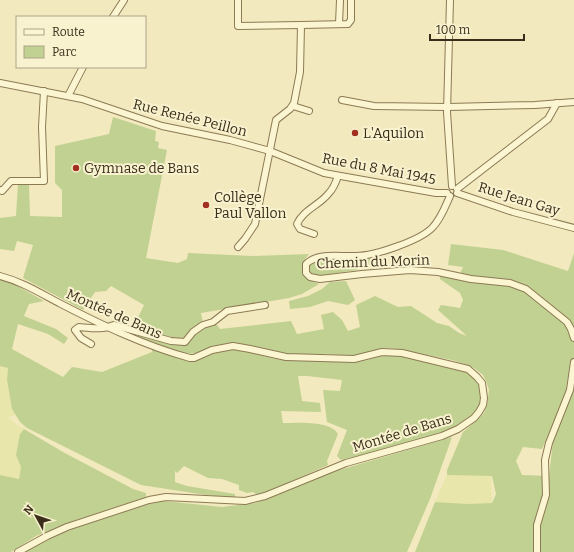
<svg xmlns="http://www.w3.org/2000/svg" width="574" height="552" font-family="Bitter,serif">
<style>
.farmland{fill:#e8e6ab}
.green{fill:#c1d191;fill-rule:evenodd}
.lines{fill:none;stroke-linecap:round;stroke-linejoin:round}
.minor-casing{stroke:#8c7a55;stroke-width:8}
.minor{stroke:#fcf5d2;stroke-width:6}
.poi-dot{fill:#a13020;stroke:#f9f2cf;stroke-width:1.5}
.labels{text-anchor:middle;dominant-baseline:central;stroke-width:4;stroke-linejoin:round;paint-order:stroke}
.street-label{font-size:14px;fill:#3a2e1b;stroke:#f9f2cf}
.poi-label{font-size:14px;fill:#3a2e1b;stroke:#f9f2cf;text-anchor:start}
</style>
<rect width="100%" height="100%" fill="#f2e9be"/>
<g class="farmland">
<path d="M0 366 8 368 7 380 12 409 16 415 8 417 14 423 24 429 20 434 16 455 21 467 19 479 0 475Z"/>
<path d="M447 475 491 476 492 503 468 504 435 502Z"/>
</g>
<g class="green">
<path d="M113 117 156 131 155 141 159 142 158 148 167 150 146 258 178 263 187 259 188 253 252 256 309 254C303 260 299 271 307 278 310 281 315 282 319 284L302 294 289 298 201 313 203 323C193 331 187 340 174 338L134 326 144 305 111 286 106 291 95 292 83 310 23 278 33 245 17 241 14 251 0 249V218L16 216 18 184 29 185 30 216 62 217V190L55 183V146L109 134Z"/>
<path d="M451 244 503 250 568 271 574 253V552H415L435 502 468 504 492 503 496 494 492 476 447 475V470L463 432 477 420 484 413 487 405 489 390 486 381 483 375 474 368 467 365 452 360 397 349 385 348 355 356 325 354H286L273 353 238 343 223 344 197 353 186 354 129 334V332L178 344C188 339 206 323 217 325L220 329 291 321 297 334 324 329 321 315 333 312 342 320 348 331 360 327 356 305 375 296 398 307 411 306 437 323 449 326 459 333 467 336 438 310 441 305 460 308 463 300 460 293 440 279V275L458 279 463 267 448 265ZM549 433 553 442 549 476 522 475 516 461 523 447 542 449Z"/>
<path d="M378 257 379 262 356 270 318 276H314L309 272C308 266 310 263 315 260Z"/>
<path d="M0 280 14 284 44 301 29 304 24 316 56 329 68 338 64 344 48 334 18 324 12 349 63 377 72 367 102 372 152 352V348C163 352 181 361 192 361 199 361 203 356 209 354 216 350 225 349 232 349 250 349 265 358 282 360 295 361 309 359 322 359 333 360 344 363 355 362 370 361 384 353 399 354 410 355 465 369 472 375 483 385 484 402 474 413 458 431 430 437 409 443 386 449 364 455 341 460L337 456 347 430 327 422 323 390 340 391 342 380 307 376H298L302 401 320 403 321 412 281 411 283 423C297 423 330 420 338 434L327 461 328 465 265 493 257 495 253 492 247 493 239 490V485L222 479 208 478 184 466 177 473 175 471V482L187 486 235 494V498L206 495 141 485 27 428 20 422 12 409 7 380 8 368 0 366Z"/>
<path d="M346 281 355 300 348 305 328 301 310 307 290 309 289 301 308 296 322 289 330 282Z"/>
<path d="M24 429 63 452 133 489 146 493V497L79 519 36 536 11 552H0V475L19 479 21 467 16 455 20 434Z"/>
<path d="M452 437 430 499 407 552H23L45 541 69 530 145 505 164 501 222 507 255 503 329 473Z"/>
</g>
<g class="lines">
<defs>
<g id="minor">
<path d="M238 0V26L301 25"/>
<path d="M450 0 447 112 452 186"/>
<path d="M113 17 124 0"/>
<path d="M339 24 340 0"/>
<path d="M0 83 82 99 162 126 230 140 270 151 324 173 436 193H447"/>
<path d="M68 96 83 67"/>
<path d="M342 100 374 106 448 107 535 105 574 102"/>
<path d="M293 106 309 111"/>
<path d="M457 189 548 119 557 103"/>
<path d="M0 190 2 191 11 181H44L42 127 44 91"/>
<path d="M457 193 513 212 574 228"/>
<path d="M450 196C445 207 441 219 432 228 419 241 374 256 356 256 340 257 318 252 306 264V273L310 277 320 279 362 274 410 270 438 272 471 279 510 283 526 289 567 322 571 329 574 338"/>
<path d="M314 234 300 229 297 224C303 210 320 205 329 193 334 188 336 182 338 176"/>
<path d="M238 247 245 239 255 224 276 120 290 109 294 103 300 72 301 25 348 24 351 20V0"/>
<path d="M0 276C23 282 40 293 61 304 102 325 145 346 190 358H194L212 350 233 346 250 349 286 357 354 359 382 352 402 353 468 369 477 377 482 383 484 398 483 405 479 412 474 418 458 429 442 436 346 463 265 496 245 501 166 497 149 500 67 527 47 536 18 552"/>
<path d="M91 344 81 338 75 330 79 327C91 328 103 330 114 325L171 341 185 342 193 332 203 325 213 322 227 311 265 305"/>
<path d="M537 552V525L546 495 545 460 549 443 570 390 574 362"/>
</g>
</defs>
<use href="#minor" class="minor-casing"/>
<use href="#minor" class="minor"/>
</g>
<g class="poi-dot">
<circle cx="355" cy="133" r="4"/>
<circle cx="76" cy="168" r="4"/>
<circle cx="206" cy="205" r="4"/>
</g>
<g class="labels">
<g class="street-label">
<text transform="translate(190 118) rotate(14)">Rue Renée Peillon</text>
<text transform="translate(379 169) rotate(11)">Rue du 8 Mai 1945</text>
<text transform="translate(519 199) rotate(17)">Rue Jean Gay</text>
<text transform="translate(373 262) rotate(-2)">Chemin du Morin</text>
<text transform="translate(114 314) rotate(24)">Montée de Bans</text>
<text transform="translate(402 433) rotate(-17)">Montée de Bans</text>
</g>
<g class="poi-label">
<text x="363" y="133">L'Aquilon</text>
<text x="84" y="168">Gymnase de Bans</text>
<text x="214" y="197">Collège<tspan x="214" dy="16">Paul Vallon</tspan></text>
</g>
</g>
<rect x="16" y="16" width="130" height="52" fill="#f9f2cf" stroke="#ada487"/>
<rect x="24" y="29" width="20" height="6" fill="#fcf5d2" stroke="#ada487"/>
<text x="52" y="36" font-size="12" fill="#3a2e1b">Route</text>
<rect x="24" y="46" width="20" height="12" fill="#c1d191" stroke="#ada487"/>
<text x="52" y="56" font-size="12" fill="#3a2e1b">Parc</text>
<g transform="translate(36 516) rotate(310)" stroke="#f9f2cf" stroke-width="3" paint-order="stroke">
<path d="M0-3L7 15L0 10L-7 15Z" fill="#3a2e1b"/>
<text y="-6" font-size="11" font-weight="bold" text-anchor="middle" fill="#3a2e1b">N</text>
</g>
<path d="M430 34v6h94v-6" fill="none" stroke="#3a2e1b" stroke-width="2"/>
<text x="436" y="34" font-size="12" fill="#3a2e1b" stroke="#f9f2cf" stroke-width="3" paint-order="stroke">100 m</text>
</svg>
